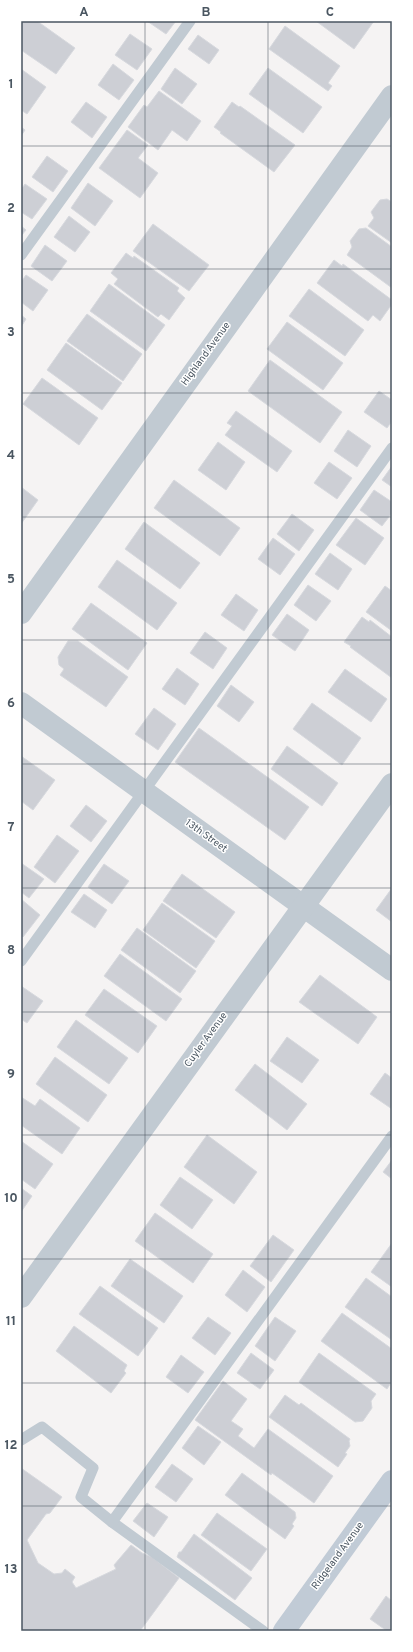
<svg xmlns="http://www.w3.org/2000/svg" width="413" height="1652" font-family="Overpass,sans-serif">
<style>
.building{fill:#cdcfd5;stroke:#d7d9de}
.lines{fill:none;stroke-linecap:round;stroke-linejoin:round}
.lane{stroke:#c1cad2;stroke-width:11}
.street{stroke:#c1cad2;stroke-width:22}
.secondary{stroke:#c1cbd6;stroke-width:22}
.grid{fill:none;stroke:#4a5661;stroke-width:1;stroke-opacity:0.55}
.labels{text-anchor:middle;dominant-baseline:central;stroke-width:3;stroke-linejoin:round;paint-order:stroke}
.street-label{font-size:10px;fill:#4a5661;stroke:#fff}
.neatline{fill:none;stroke:#4a5661;stroke-width:1.5}
.grid-label{font-size:13px;text-anchor:middle;font-weight:bold;fill:#4a5661}
</style>
<rect width="100%" height="100%" fill="#f5f3f3"/>
<g class="building">
<path d="M21 21H37L75 48 56 74 21 50Z"/>
<path d="M147 21H176L166 34Z"/>
<path d="M316 21H374L354 49Z"/>
<path d="M285 26 340 66 328 83 332 86 328 91 269 49Z"/>
<path d="M130 34 152 49 137 70 115 55Z"/>
<path d="M198 35 219 50 209 64 188 49Z"/>
<path d="M113 64 134 80 119 100 98 85Z"/>
<path d="M175 68 197 84 182 104 161 89Z"/>
<path d="M268 68 322 107 303 133 249 94Z"/>
<path d="M21 69 46 87 27 114 21 110Z"/>
<path d="M159 91 201 121 187 141 172 130 158 150 128 127 144 105 147 107Z"/>
<path d="M86 102 107 117 92 138 71 122Z"/>
<path d="M232 102 239 107 240 106 295 145 274 172 220 133 221 132 214 127Z"/>
<path d="M21 127 25 130 21 136Z"/>
<path d="M127 130 148 145 138 158 158 173 140 198 99 168Z"/>
<path d="M47 156 68 171 53 192 32 177Z"/>
<path d="M88 183 113 201 95 226 71 208Z"/>
<path d="M25 184 47 199 32 219 21 212V190Z"/>
<path d="M387 199 392 202V243L368 226 374 218 371 212 380 200Z"/>
<path d="M69 216 90 232 75 252 54 237Z"/>
<path d="M153 224 209 265 189 291 133 251Z"/>
<path d="M21 226 26 230 21 236Z"/>
<path d="M366 228 392 247V288L347 255 352 247 350 241 359 229Z"/>
<path d="M45 245 67 261 52 281 31 266Z"/>
<path d="M126 253 133 258 134 256 179 288 177 291 185 298 169 320 161 314 158 317 114 284 118 279 111 273Z"/>
<path d="M334 260 342 266 343 264 392 300V304L380 321 373 315 368 321 317 283Z"/>
<path d="M26 275 48 290 33 311 21 302V282Z"/>
<path d="M109 284 165 325 146 351 90 311Z"/>
<path d="M309 289 364 330 345 356 289 316Z"/>
<path d="M87 314 142 354 123 381 67 341Z"/>
<path d="M21 315 26 319 21 327Z"/>
<path d="M287 322 343 363 323 390 267 349Z"/>
<path d="M66 343 122 383 102 410 47 370Z"/>
<path d="M270 360 342 412 320 443 248 391Z"/>
<path d="M42 378 98 418 79 445 23 404Z"/>
<path d="M379 391 392 400V421L387 428 364 412Z"/>
<path d="M236 411 292 451 277 472 225 435 232 426 227 423Z"/>
<path d="M348 430 371 446 357 467 334 451Z"/>
<path d="M218 442 245 462 226 490 198 470Z"/>
<path d="M329 462 352 478 337 499 314 483Z"/>
<path d="M392 466V487L382 480Z"/>
<path d="M174 480 240 528 220 556 154 508Z"/>
<path d="M21 487 38 500 21 524Z"/>
<path d="M374 490 392 502V513L382 526 360 510Z"/>
<path d="M292 514 314 530 299 551 277 534Z"/>
<path d="M356 518 384 538 365 565 336 545Z"/>
<path d="M144 522 200 563 180 589 125 549Z"/>
<path d="M273 538 295 554 280 575 258 559Z"/>
<path d="M330 553 352 569 338 590 315 574Z"/>
<path d="M117 560 177 603 157 630 98 587Z"/>
<path d="M308 585 331 601 316 621 294 605Z"/>
<path d="M385 586 392 591V631L366 612Z"/>
<path d="M236 594 258 610 244 631 221 615Z"/>
<path d="M91 603 147 643 128 670 72 629Z"/>
<path d="M287 614 309 630 295 651 272 635Z"/>
<path d="M362 617 369 622 370 620 392 637V678L350 647 351 646 344 642Z"/>
<path d="M205 632 227 648 213 669 190 653Z"/>
<path d="M68 641H78L128 677 106 707 60 675 64 669 59 665 58 657Z"/>
<path d="M177 668 199 684 185 705 162 689Z"/>
<path d="M345 669 387 699 371 722 328 692Z"/>
<path d="M231 685 254 702 239 722 217 706Z"/>
<path d="M312 703 361 738 342 765 293 729Z"/>
<path d="M154 708 176 724 158 750 135 734Z"/>
<path d="M199 728 309 807 285 840 175 762Z"/>
<path d="M287 746 338 783 322 806 271 769Z"/>
<path d="M21 756 55 780 33 810 21 801Z"/>
<path d="M86 805 107 821 91 842 70 826Z"/>
<path d="M57 835 79 851 55 883 34 867Z"/>
<path d="M21 863 44 879 29 898 21 892Z"/>
<path d="M104 864 129 881 112 904 88 887Z"/>
<path d="M182 874 235 912 216 938 163 901Z"/>
<path d="M392 888V922L376 910Z"/>
<path d="M84 894 107 910 95 928 71 912Z"/>
<path d="M21 899 40 915 23 937 21 935Z"/>
<path d="M162 903 215 941 196 968 143 930Z"/>
<path d="M137 928 196 971 180 993 121 950Z"/>
<path d="M120 954 182 999 166 1021 104 976Z"/>
<path d="M320 975 377 1017 358 1044 299 1002Z"/>
<path d="M21 986 43 1001 27 1023 21 1019Z"/>
<path d="M104 989 157 1026 138 1053 85 1015Z"/>
<path d="M76 1020 128 1058 109 1084 57 1047Z"/>
<path d="M287 1037 319 1060 302 1083 270 1061Z"/>
<path d="M55 1057 107 1095 88 1122 36 1084Z"/>
<path d="M255 1064 307 1104 287 1130 235 1090Z"/>
<path d="M385 1073 392 1078V1109L370 1094Z"/>
<path d="M21 1097 35 1106 40 1099 80 1128 62 1154 21 1125Z"/>
<path d="M207 1135 257 1172 234 1204 184 1167Z"/>
<path d="M21 1141 53 1164 35 1189 21 1179Z"/>
<path d="M392 1160V1179L383 1172Z"/>
<path d="M180 1177 213 1200 192 1229 160 1205Z"/>
<path d="M21 1188 32 1196 21 1212Z"/>
<path d="M155 1213 213 1254 193 1283 135 1241Z"/>
<path d="M273 1235 294 1250 271 1282 250 1266Z"/>
<path d="M392 1243V1287L371 1272Z"/>
<path d="M130 1259 183 1296 164 1323 111 1286Z"/>
<path d="M243 1270 265 1287 247 1312 225 1295Z"/>
<path d="M366 1278 392 1297V1340L345 1307Z"/>
<path d="M100 1286 158 1328 138 1356 79 1314Z"/>
<path d="M342 1313 392 1349V1381L387 1389 321 1341Z"/>
<path d="M208 1317 231 1333 215 1355 192 1338Z"/>
<path d="M275 1317 296 1331 275 1361 255 1346Z"/>
<path d="M74 1326 127 1365 124 1371 126 1373 111 1393 56 1351Z"/>
<path d="M251 1353 274 1370 260 1389 237 1373Z"/>
<path d="M319 1353 376 1394 371 1401 372 1408 363 1421 355 1422 299 1382Z"/>
<path d="M181 1355 204 1372 188 1393 166 1377Z"/>
<path d="M223 1381 247 1399 231 1421 243 1429 238 1436 254 1448 268 1429 333 1476 314 1503 272 1473 271 1475 195 1420Z"/>
<path d="M285 1395 299 1405 301 1403 350 1439 349 1441 350 1446 345 1453 347 1454 338 1467 269 1417Z"/>
<path d="M198 1426 221 1442 204 1465 182 1448Z"/>
<path d="M172 1464 193 1479 176 1502 155 1487Z"/>
<path d="M21 1468 62 1497 50 1513 46 1514 27 1540 38 1563 54 1574 62 1573 65 1569 75 1577 72 1582 76 1588 116 1569 114 1565 131 1545 142 1553 152 1557 179 1578 140 1631H21Z"/>
<path d="M242 1473 295 1512 296 1518 292 1524 294 1526 285 1539 225 1495Z"/>
<path d="M147 1503 168 1517 154 1537 133 1521Z"/>
<path d="M217 1513 267 1549 251 1571 201 1535Z"/>
<path d="M194 1534 252 1578 235 1600 177 1557 179 1552H181Z"/>
<path d="M386 1596 392 1601V1631H387L370 1619Z"/>
</g>
<g class="lines">
<g class="lane">
<path d="M21 255 190 21"/>
<path d="M21 961 392 448"/>
<path d="M21 1440 42 1427 93 1468 81 1497 112 1522 263 1631"/>
<path d="M112 1522 392 1136"/>
</g>
<g class="street">
<path d="M21 613 392 96"/>
<path d="M21 703 392 970"/>
<path d="M21 1297 392 784"/>
</g>
<path class="secondary" d="M284 1631 392 1481"/>
</g>
<path class="grid" d="M145 21V1631M268 21V1631M21 146H392M21 269H392M21 393H392M21 517H392M21 640H392M21 764H392M21 888H392M21 1012H392M21 1135H392M21 1259H392M21 1383H392M21 1506H392"/>
<g class="labels">
<g class="street-label">
<text transform="translate(206 354) rotate(-54)">Highland Avenue</text>
<text transform="translate(206 836) rotate(36)">13th Street</text>
<text transform="translate(206 1040) rotate(-54)">Cuyler Avenue</text>
<text transform="translate(338 1556) rotate(-54)">Ridgeland Avenue</text>
</g>
</g>
<rect width="413" height="1652" fill="none" stroke="#ffffff" stroke-width="44"/>
<rect x="22" y="22" width="369" height="1608" class="neatline"/>
<g class="grid-label">
<text x="84" y="16">A</text>
<text x="206" y="16">B</text>
<text x="330" y="16">C</text>
<text x="11" y="88">1</text>
<text x="11" y="212">2</text>
<text x="11" y="336">3</text>
<text x="11" y="459">4</text>
<text x="11" y="583">5</text>
<text x="11" y="707">6</text>
<text x="11" y="831">7</text>
<text x="11" y="954">8</text>
<text x="11" y="1078">9</text>
<text x="11" y="1202">10</text>
<text x="11" y="1325">11</text>
<text x="11" y="1449">12</text>
<text x="11" y="1573">13</text>
</g>
</svg>
